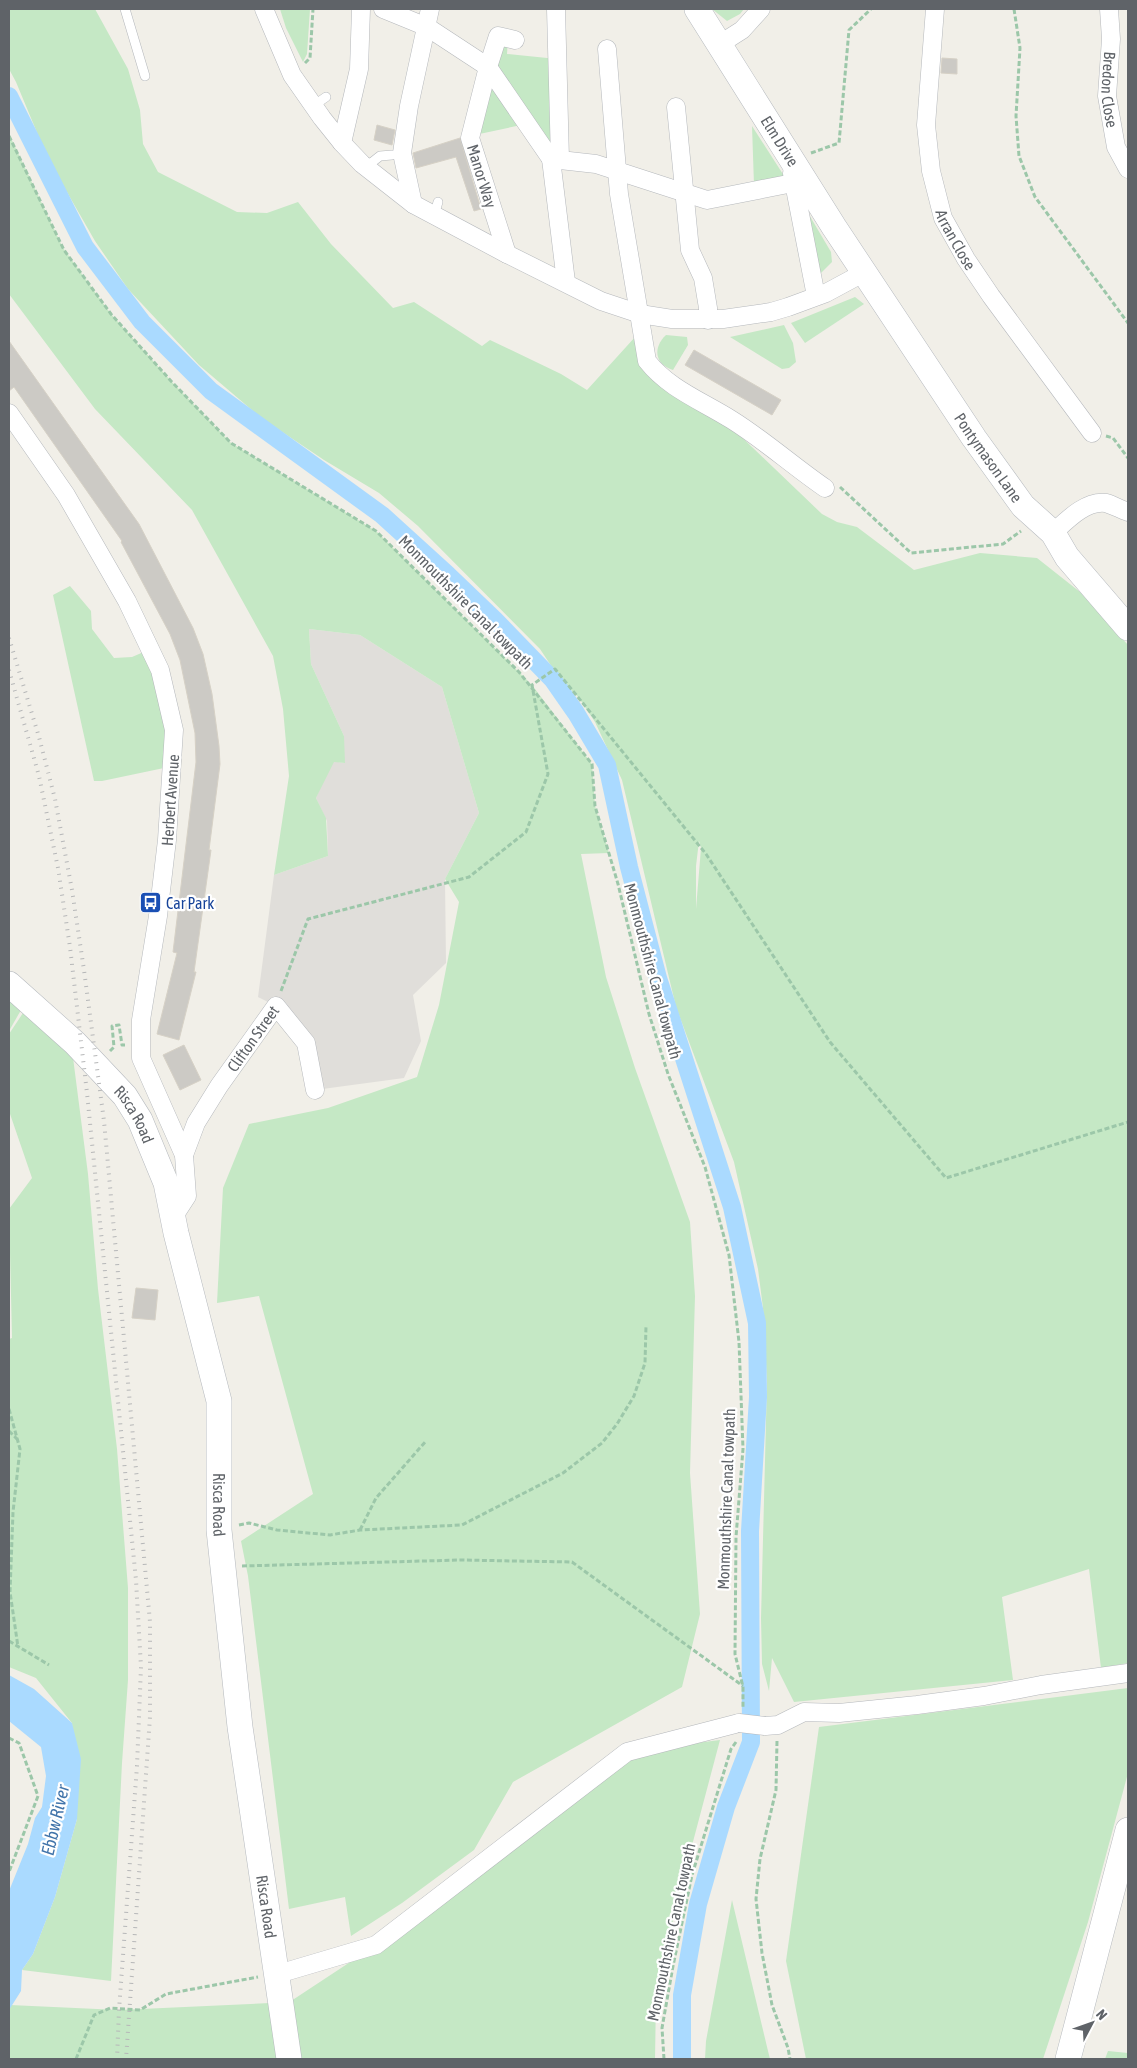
<svg xmlns="http://www.w3.org/2000/svg" width="1137" height="2068" font-family="'Asap Condensed',sans-serif">
<style>
.industrial{fill:#e0deda}
.green{fill:#c5e8c5;fill-rule:evenodd}
.water{fill:#aadaff}
.lines{fill:none;stroke-linecap:round;stroke-linejoin:round}
.canal{stroke:#aadaff;stroke-width:18}
.building{fill:#cccac5;stroke:#d6d1c6}
.lane-casing{stroke:#b5b8bc;stroke-width:10}
.street-casing{stroke:#b5b8bc;stroke-width:19}
.secondary-casing{stroke:#b6babf;stroke-width:26}
.path{stroke:#9cc7a9;stroke-width:3;stroke-dasharray:5 2.5;stroke-linecap:butt}
.lane{stroke:#fff;stroke-width:9}
.street{stroke:#fff;stroke-width:18}
.secondary{stroke:#fff;stroke-width:25}
.rail{stroke:#b6b7b8;stroke-width:4;stroke-dasharray:1 6;stroke-linecap:butt}
.street-bridge-casing{stroke:#b5b8bc;stroke-width:19;stroke-linecap:butt}
.street-bridge{stroke:#fff;stroke-width:18}
.labels{text-anchor:middle;dominant-baseline:central;stroke-width:4.5;stroke-linejoin:round;paint-order:stroke}
.street-label{font-size:16px;fill:#5f6368;stroke:#fff}
.transit-label{font-size:16px;fill:#164399;stroke:#fff;text-anchor:start}
.water-label{font-size:18px;font-style:italic;fill:#4174aa;stroke:#fff}
</style>
<rect width="100%" height="100%" fill="#f1efe8"/>
<path class="industrial" d="M309 629 360 635 442 687 479 813 445 879 446 963 413 995 421 1041 404 1078 315 1090 306 1043 276 1006 258 997 274 875 328 856 327 821 316 798 332 761 344 763V736L311 664Z"/>
<g class="green">
<path d="M9 9H95L128 69 140 110 143 144 158 172 237 212 267 213 298 202 331 244 393 308 414 302 482 346 490 340 561 374 587 390 636 336 638 358 650 378 728 424 822 514 837 522 857 527 914 570 980 553 1037 558 1080 592 1128 645V1663L1101 1668 1089 1569 1002 1597 1013 1680 794 1702 772 1658 769 1691 762 1664 761 1618 767 1382 763 1308 758 1269 734 1162 676 1007 622 780 595 722 579 698 560 679 540 649 418 526 379 493 324 460 260 417 199 365 128 289 95 241 48 159 16 82 9 69ZM699 841 701 848 696 909V866Z"/>
<path d="M280 9H310L307 54 303 62 286 28Z"/>
<path d="M712 9H744L740 14 727 21Z"/>
<path d="M508 38 507 54 557 59 560 160 526 124 470 136 488 67Z"/>
<path d="M752 126 788 182 754 185Z"/>
<path d="M9 134 63 248 111 314 171 381 231 443 376 531 532 685 592 764 595 806 609 853 581 854 606 977 635 1068 690 1222 695 1296 690 1473 700 1614 682 1687 513 1782 474 1850 402 1903 351 1936 345 1897 289 1909 248 1576 241 1541 313 1494 259 1296 217 1303 223 1188 249 1124 328 1108 417 1077 439 1005 459 902 445 879 479 813 442 687 360 635 309 629 311 664 344 736 345 763 334 762 316 798 326 818 328 856 274 875 289 776 283 709 273 656 192 510 95 409 9 294Z"/>
<path d="M798 196 831 252 832 262 819 275Z"/>
<path d="M855 297 864 304 805 343 791 323Z"/>
<path d="M784 325 793 343 796 362 789 368 782 369 730 337Z"/>
<path d="M666 335 687 337 688 345 673 370C654 364 653 347 666 335Z"/>
<path d="M70 586 91 611 92 629 114 658 132 657 146 651 162 701 167 737 164 768 102 781H94L53 595Z"/>
<path d="M9 1000 21 1010 9 1031Z"/>
<path d="M23 1013 71 1042 88 1174 98 1289 117 1449 128 1588V1680L122 1763 111 1981 22 1970 33 1954 55 1897 77 1819 72 1723 36 1678 9 1667V1339L12 1338 9 1209 32 1178 9 1111V1034Z"/>
<path d="M1128 1688V1773L1088 1922 1043 2059H806L786 1961 819 1727Z"/>
<path d="M720 1740 677 1902 656 1999 655 2059H301L288 2003 376 1945 625 1752Z"/>
<path d="M732 1900 768 2051 770 2059H705L706 2041Z"/>
<path d="M9 1996 10 2005 119 2010 270 2003 278 2059H9Z"/>
<path d="M1108 2051 1128 2053V2059H1105Z"/>
</g>
<path class="water" d="M9 1675 34 1689 72 1723 81 1759 77 1819 55 1897 33 1954 22 1970 21 1991 9 2010V1891L28 1844 35 1818 42 1807 46 1776 41 1747 9 1721Z"/>
<g class="lines">
<path class="canal" d="M9 96 85 247 142 322 211 391 382 515 448 575 495 620 553 680 576 713 607 765 629 867 658 978 732 1207 757 1323 758 1397 750 1531 751 1742 726 1807 698 1904 682 1995V2059"/>
</g>
<g class="building">
<path d="M942 58 957 59V74L941 73Z"/>
<path d="M377 125 395 130 392 145 374 140Z"/>
<path d="M460 138 481 209 474 211 456 157 416 168 413 153Z"/>
<path d="M9 341 139 524 193 628 203 654 212 694 219 746 220 764 209 850H211L194 972H196L179 1040 157 1034 177 953 173 952 196 762 195 733 180 660 170 634 121 542 122 541 14 387 9 391Z"/>
<path d="M694 350 781 400 772 415 685 365Z"/>
<path d="M184 1045 201 1080 180 1090 163 1055Z"/>
<path d="M136 1288 158 1290 155 1320 132 1318Z"/>
</g>
<g class="lines">
<defs>
<g id="lane">
<path d="M125 9 145 76"/>
<path d="M313 106 326 97"/>
<path d="M366 167 380 156 392 155"/>
<path d="M434 216 438 202"/>
</g>
<g id="street">
<path d="M264 9 292 75 322 118 342 143 362 164 413 204 507 254 601 301 640 314 672 319H723L771 312 788 307 826 293 865 272"/>
<path d="M383 9 427 27 488 67 551 159 596 164 707 200 793 183"/>
<path d="M556 9 560 160"/>
<path id="s1" d="M935 9 926 125 931 171 943 218 966 259 991 296 1092 433"/>
<path id="s2" d="M1109 9 1111 39 1107 96 1116 147 1128 169"/>
<path d="M720 44 742 30 761 9"/>
<path d="M607 49 619 194 647 361C669 389 702 401 732 420 764 440 793 466 825 488"/>
<path d="M676 107 690 250 703 278 708 308V320"/>
<path d="M342 143 359 69 361 9"/>
<path d="M551 159 566 282"/>
<path d="M792 173 816 296"/>
<path d="M413 204 402 153 409 106 430 9"/>
<path d="M507 254 470 138 488 67 498 36 515 40"/>
<path d="M9 413 66 495 127 601 160 670 174 730 167 840 158 916 141 1020V1058L184 1155 187 1196 174 1216"/>
<path d="M1053 533C1067 520 1086 500 1106 503 1113 505 1122 510 1128 512"/>
<path id="s3" d="M184 1155 196 1123 219 1086 276 1006 306 1043 315 1090"/>
<path d="M765 1726 778 1725 804 1712 839 1713 917 1705 984 1696 1041 1685 1128 1673"/>
<path d="M278 1974 376 1945 627 1752 739 1723"/>
</g>
<g id="secondary">
<path id="s4" d="M697 9 834 227 974 438 1023 506 1053 533 1067 557 1128 628"/>
<path id="s5" d="M9 984 75 1043 125 1096 140 1120 166 1183 176 1233 219 1401V1530L240 1727 289 2059"/>
<path d="M1068 2059 1128 1830"/>
</g>
</defs>
<use href="#lane" class="lane-casing"/>
<use href="#street" class="street-casing"/>
<use href="#secondary" class="secondary-casing"/>
<g class="path">
<path d="M1014 9 1020 48 1016 116 1019 156 1035 197 1128 323"/>
<path d="M305 63 310 58 313 9"/>
<path d="M9 136 64 250 111 314 171 381 231 443 376 531 519 672 592 764 595 806 618 884 649 1014 668 1074 705 1167 729 1255 739 1342 743 1449 736 1537 735 1654 743 1687V1708"/>
<path d="M811 153 839 143 849 30 871 9"/>
<path d="M1106 436 1113 438 1128 458"/>
<path d="M840 487 911 553 1003 544 1021 531"/>
<path d="M281 991 308 919 469 877 526 832 548 774 532 685 555 669 706 854 830 1042 946 1178 1128 1122"/>
<path d="M110 1051 114 1047 112 1026 119 1025 122 1045H125"/>
<path d="M9 1409 20 1449 13 1512 10 1592 18 1647"/>
<path d="M9 1431 17 1439"/>
<path d="M239 1525 249 1523 277 1530 330 1535 360 1530 462 1525 563 1473 602 1443 617 1424 634 1396 645 1363 646 1326"/>
<path d="M360 1530 376 1498 426 1441"/>
<path d="M242 1566 460 1560 572 1562 743 1686"/>
<path d="M9 1641 49 1665"/>
<path d="M9 1738 19 1743 38 1796 9 1872"/>
<path d="M777 1741 776 1790 760 1859 756 1899 762 1953 772 2005 788 2048 790 2059"/>
<path d="M76 2059 94 2015 110 2008 140 2010 166 1994 258 1977"/>
<path d="M664 2059 662 2028 673 1966 692 1875 731 1749 736 1742"/>
</g>
<use href="#lane" class="lane"/>
<use href="#street" class="street"/>
<use href="#secondary" class="secondary"/>
<g class="rail">
<path d="M9 638 39 737 55 799 72 890 84 970 104 1121 150 1622V1717L126 2059"/>
<path d="M9 670 39 776 58 868 70 947 87 1093 136 1580 141 1667 137 1766 119 2010 117 2059"/>
</g>
<defs>
<path id="street-bridge" d="M739 1723 765 1726"/>
</defs>
<use href="#street-bridge" class="street-bridge-casing"/>
<use href="#street-bridge" class="street-bridge"/>
</g>
<defs>
<symbol id="bus-square" viewBox="-11 -11 22 22"><rect x="-9" y="-9" width="18" height="18" rx="4" fill="#1a4fb4" stroke="#fff"/><path d="M-5-6H5V4H4V6H2V4H-2V6H-4V4H-5ZM-3.5-4V0h7V-4ZM-3.5 1.2v1.5H-2V1.2ZM2 1.2v1.5H3.5V1.2Z" fill="#fff"/></symbol>
</defs>
<g fill-rule="evenodd">
<use href="#bus-square" x="138" y="890" width="25" height="25"/>
</g>
<g class="labels">
<g class="street-label">
<text stroke="none"><textPath href="#s2" startOffset="81">Bredon Close</textPath></text>
<text stroke="none"><textPath href="#s4" startOffset="156">Elm Drive</textPath></text>
<text transform="translate(482 176) rotate(73)">Manor Way</text>
<text stroke="none"><textPath href="#s1" startOffset="236">Arran Close</textPath></text>
<text stroke="none"><textPath href="#s4" startOffset="535">Pontymason Lane</textPath></text>
<text transform="translate(466 602) rotate(45)">Monmouthshire Canal towpath</text>
<text transform="translate(170 800) rotate(-86)">Herbert Avenue</text>
<text transform="translate(653 971) rotate(75)">Monmouthshire Canal towpath</text>
<text stroke="none"><textPath href="#s3" startOffset="136">Clifton Street</textPath></text>
<text stroke="none"><textPath href="#s5" startOffset="182">Risca Road</textPath></text>
<text transform="translate(726 1499) rotate(-88)">Monmouthshire Canal towpath</text>
<text stroke="none"><textPath href="#s5" startOffset="586">Risca Road</textPath></text>
<text stroke="none"><textPath href="#s5" startOffset="991">Risca Road</textPath></text>
<text transform="translate(671 1932) rotate(-78)">Monmouthshire Canal towpath</text>
</g>
<g class="transit-label">
<text x="166" y="903">Car Park</text>
</g>
<g class="water-label">
<text transform="translate(55 1820) rotate(-77)">Ebbw River</text>
</g>
</g>
<rect width="1137" height="2068" fill="none" stroke="#5f6368" stroke-width="20"/>
<g transform="translate(1092 2023) rotate(49)" stroke="#ffffff" stroke-width="4" paint-order="stroke">
<path d="M0-4L9 19L0 12L-9 19Z" fill="#5f6368"/>
<text y="-8" font-size="14" font-weight="bold" text-anchor="middle" fill="#5f6368">N</text>
</g>
</svg>
